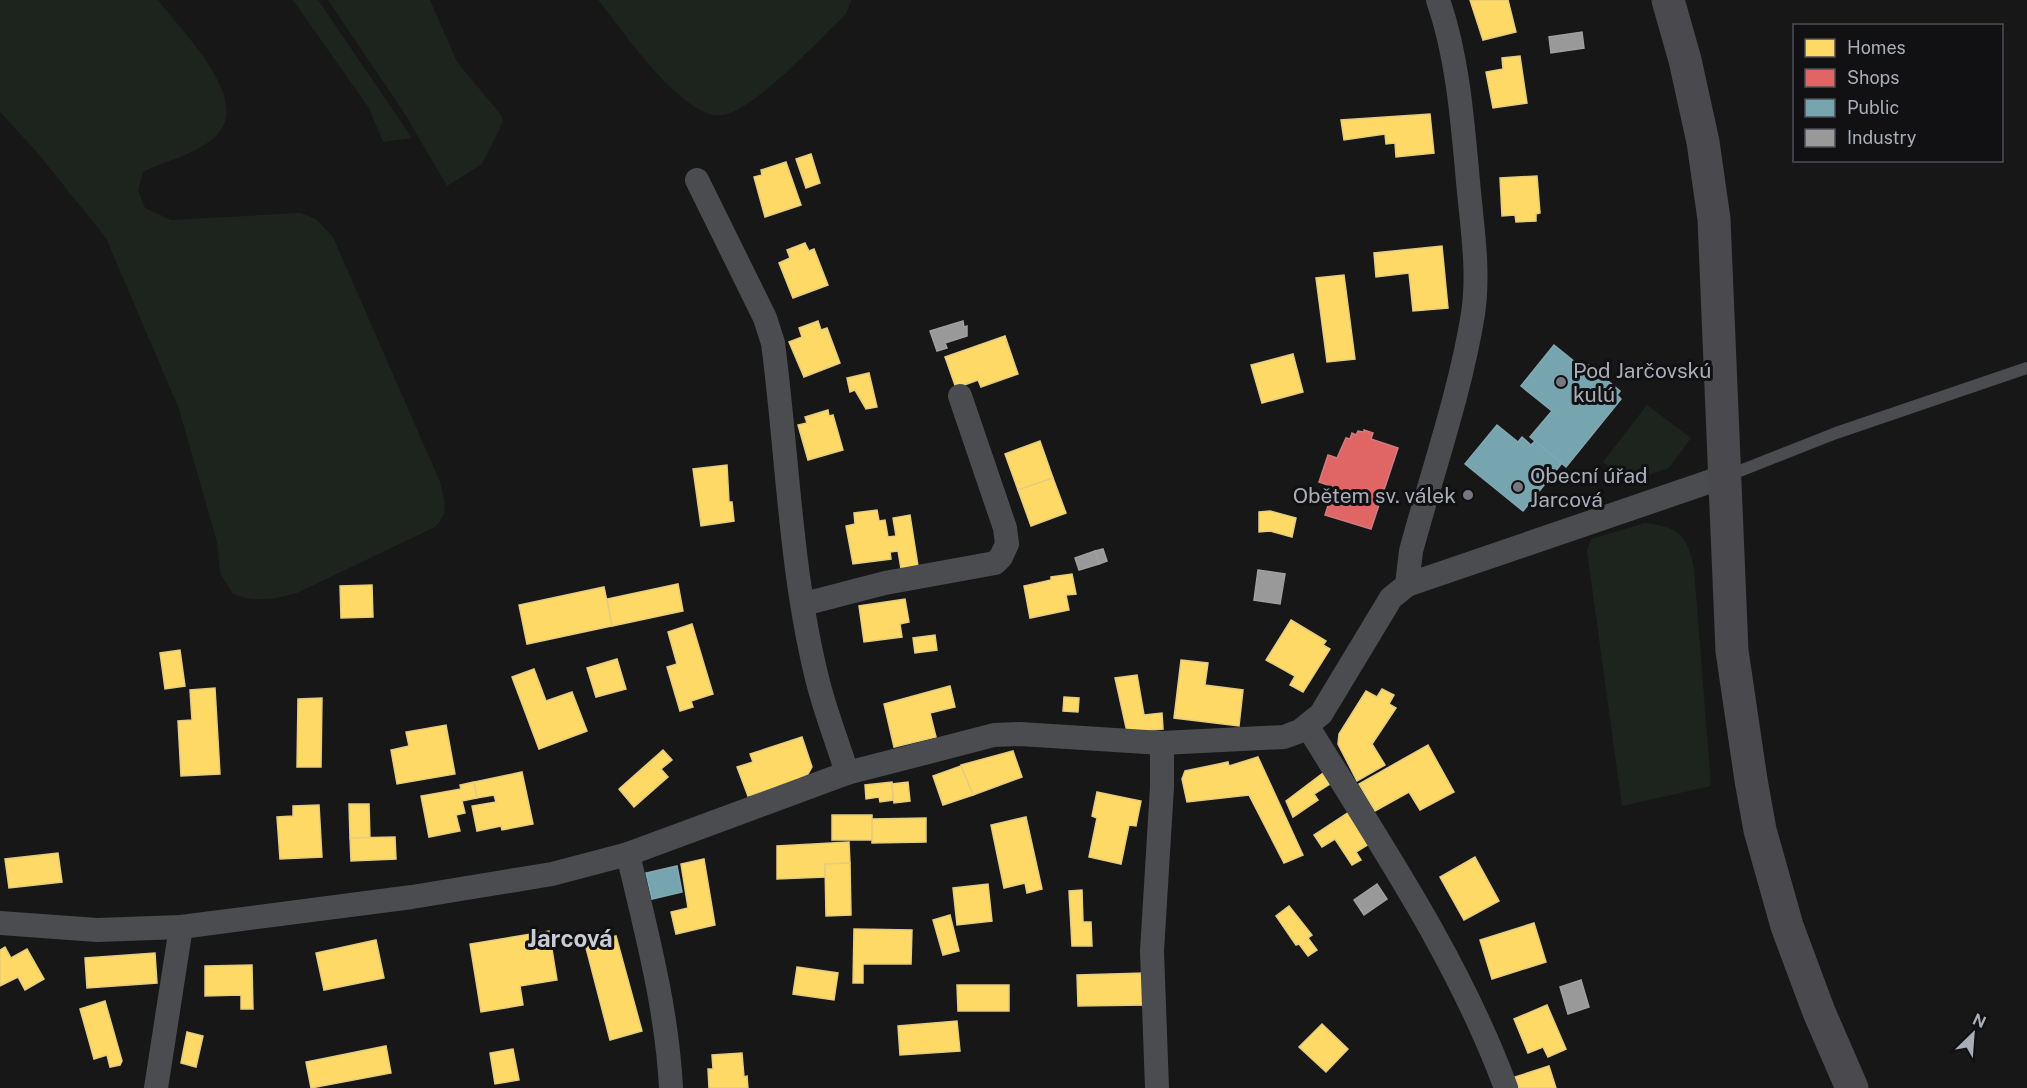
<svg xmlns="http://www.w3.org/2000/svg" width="2027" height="1088" font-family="'Public Sans',sans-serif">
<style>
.green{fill:#1d241e}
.homes{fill:#ffd966;stroke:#e5cc7f;stroke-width:1.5}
.shops{fill:#e06666;stroke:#cf7b7f;stroke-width:1.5}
.public{fill:#76a5af;stroke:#85a7b2;stroke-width:1.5}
.industry{fill:#999;stroke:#9e9fa2;stroke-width:1.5}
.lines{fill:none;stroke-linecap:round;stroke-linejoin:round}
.lane{stroke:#4b4c50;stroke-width:12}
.street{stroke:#4b4c50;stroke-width:24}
.secondary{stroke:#4a4a4e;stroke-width:33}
.poi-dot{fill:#757880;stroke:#111113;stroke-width:2}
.labels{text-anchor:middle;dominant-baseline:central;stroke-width:6;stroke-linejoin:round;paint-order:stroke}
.poi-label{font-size:21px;fill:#a8adb8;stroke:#111113;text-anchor:start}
.quarter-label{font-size:24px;font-weight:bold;fill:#c9ccd4;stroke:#111113}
</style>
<rect width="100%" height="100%" fill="#171717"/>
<g class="green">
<path d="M0 0H158C178 28 254 99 216 136 196 155 167 160 143 172L138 190 145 208 171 220 300 213 316 219 333 237 440 482C444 500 450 512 435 527L297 593C276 599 254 603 233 594L220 573 217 542 179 409 106 238 36 151 0 112Z"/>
<path d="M293 0H318L412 138 383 142 369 108Z"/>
<path d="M328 0H430L457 62 501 115 503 122 482 164 447 186 405 114Z"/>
<path d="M598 0H851V1L846 14C817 41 763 102 727 114 686 127 621 27 598 0Z"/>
<path d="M1647 405 1691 438 1669 468 1628 481 1603 462Z"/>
<path d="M1645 523C1680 527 1687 536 1694 568L1711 786 1622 806 1587 551 1591 539Z"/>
</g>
<g class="homes">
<path d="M1470 0H1508L1516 32 1483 40Z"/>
<path d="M1520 56 1527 103 1493 108 1486 72 1503 69 1502 58Z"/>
<path d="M1430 114 1434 153 1396 157 1395 143 1386 144 1385 134 1344 140 1341 120Z"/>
<path d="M811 154 820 183 806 188 796 159Z"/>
<path d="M786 162 801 205 765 217 754 177 762 175 761 170Z"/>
<path d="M1537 176 1540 213 1536 214V221L1516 222 1515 215 1502 216 1500 178Z"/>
<path d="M805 243 809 251 814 249 828 285 793 298 779 263 790 258 787 250Z"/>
<path d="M1442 246 1448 308 1413 311 1409 273 1376 277 1374 253Z"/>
<path d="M1344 275 1355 359 1327 362 1316 278Z"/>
<path d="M818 321 821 330 827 328 840 363 804 377 789 342 802 337 799 328Z"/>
<path d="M1005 336 1018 374 981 387 978 380 956 388 945 357Z"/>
<path d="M1293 354 1303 392 1262 403 1251 365Z"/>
<path d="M869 373 877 407 866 409 855 390 850 392 847 378Z"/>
<path d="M828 410 829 416 833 415 843 450 808 460 798 425 807 423 805 417Z"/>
<path d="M1040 441 1053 478 1018 490 1005 454Z"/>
<path d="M727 465 729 502H732L734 521 701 526 693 469Z"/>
<path d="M1053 478 1066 513 1031 526 1018 490Z"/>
<path d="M877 510 879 521 885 520 888 537 896 536 893 518 910 515 918 566 901 569 898 551 890 552 891 559 853 564 846 526 855 524 854 513Z"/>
<path d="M1270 511 1296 518 1292 537 1270 531 1259 532V512Z"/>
<path d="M1072 574 1076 594 1066 595 1069 610 1030 618 1024 586 1051 580V577Z"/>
<path d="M678 584 683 611 612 626 607 599Z"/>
<path d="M372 585 373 617 341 618 340 586Z"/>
<path d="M604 587 612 626 527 644 519 605Z"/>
<path d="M905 599 909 622 900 624 902 637 864 642 859 606Z"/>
<path d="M1291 620 1326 641 1323 645 1330 649 1303 692 1290 685 1295 676 1266 660Z"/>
<path d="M692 624 713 694 691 701 693 707 680 711 667 667 677 664 668 632Z"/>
<path d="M935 635 937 650 915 653 913 638Z"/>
<path d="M180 650 185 686 165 689 160 653Z"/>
<path d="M617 659 626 689 596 697 587 668Z"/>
<path d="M1181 660 1208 663 1205 685 1243 690 1239 726 1174 718Z"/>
<path d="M534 669 546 701 572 692 587 731 539 749 512 677Z"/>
<path d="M1137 675 1144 715 1162 713 1163 729 1127 732 1115 678Z"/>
<path d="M950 686 955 707 930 713 936 737 894 747 884 704Z"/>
<path d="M215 688 220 774 181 776 178 721 192 720 190 690Z"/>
<path d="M1382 689 1394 695 1389 704 1396 708 1372 744 1385 765 1357 781 1338 744 1339 734 1366 691 1377 697Z"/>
<path d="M1064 697 1079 698 1078 712 1063 711Z"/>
<path d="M322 698 321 767H297L298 699Z"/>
<path d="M446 725 455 774 397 784 391 750 409 746 406 732Z"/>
<path d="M802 737 812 767 808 774 793 783 748 796 737 767 753 762 750 754Z"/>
<path d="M1428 745 1454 792 1420 810 1409 792 1375 811 1359 784Z"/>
<path d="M663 750 672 760 661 769 668 777 634 807 619 789Z"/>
<path d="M1013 751 1022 777 973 795 961 765Z"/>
<path d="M1258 757 1303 855 1284 863 1249 795 1187 802 1182 779 1185 771 1228 762 1229 766Z"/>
<path d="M961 766 973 795 943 805 933 776Z"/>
<path d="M522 772 533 824 502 830 501 826 477 831 472 806 496 802 494 795 477 798 474 782Z"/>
<path d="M1323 773 1330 784 1314 794 1318 800 1293 817 1286 801Z"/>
<path d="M474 782 477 798 462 801 465 813 456 815 460 831 429 837 421 796 461 789 460 785Z"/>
<path d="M892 782 893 800 880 802 879 797 866 799 865 785Z"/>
<path d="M908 782 910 801 894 803 892 784Z"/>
<path d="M1097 792 1141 801 1136 826 1129 825 1121 864 1089 857 1097 818 1092 816Z"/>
<path d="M349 804H369L370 838H350Z"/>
<path d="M319 805 322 857 280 859 277 817 293 816V806Z"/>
<path d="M1349 812 1369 844 1356 852 1361 860 1352 865 1335 839 1322 847 1314 835Z"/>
<rect x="832" y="815" width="40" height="25"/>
<path d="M1026 817 1042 889 1027 893 1025 883 1004 888 991 825Z"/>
<path d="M926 818V842L872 843V819Z"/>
<path d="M395 837 396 859 351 861 350 838Z"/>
<path d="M849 842 850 863 825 864V877L777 879V846Z"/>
<path d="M58 853 62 882 9 888 5 859Z"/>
<path d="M1475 857 1499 901 1464 920 1440 877Z"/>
<path d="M704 859 715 925 676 934 671 912 688 908 681 864Z"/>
<path d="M850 863 851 915 826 916 825 864Z"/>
<path d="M988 884 992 921 957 925 953 888Z"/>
<path d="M1082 890 1083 922H1091L1092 946H1072L1069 891Z"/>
<path d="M1289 906 1312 935 1308 938 1317 950 1308 956 1299 944 1296 945 1276 916Z"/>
<path d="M950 915 959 951 943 955 933 920Z"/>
<path d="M1534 923 1546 962 1492 979 1480 940Z"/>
<path d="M854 929 912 930 911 964H863V983H853Z"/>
<path d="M549 931 557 980 520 986 523 1005 481 1012 470 944Z"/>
<path d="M616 936 642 1031 610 1040 585 944Z"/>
<path d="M376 940 384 978 324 990 316 953Z"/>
<path d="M5 947 11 958 27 949 44 979 25 990 18 977 0 986V950Z"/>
<path d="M155 953 157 983 87 988 85 958Z"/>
<path d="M252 965 253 1009H241V995L205 996V966Z"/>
<path d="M797 967 838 973 834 1000 793 994Z"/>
<path d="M1144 973 1145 1005 1078 1006 1077 975Z"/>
<path d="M957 985H1009V1011H958Z"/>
<path d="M105 1001 122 1061 120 1065 110 1067 107 1055 94 1059 80 1009Z"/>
<path d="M1547 1005 1566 1049 1548 1057 1543 1047 1528 1053 1514 1019Z"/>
<path d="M957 1021 960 1051 900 1055 898 1026Z"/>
<path d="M1322 1024 1348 1049 1326 1072 1299 1047Z"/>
<path d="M187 1032 203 1036 196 1067 181 1063Z"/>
<path d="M386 1046 391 1073 311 1088 306 1062Z"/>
<path d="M513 1049 519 1080 495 1084 490 1053Z"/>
<path d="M742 1053 744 1077 747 1076 748 1088H709L708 1069H713L712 1055Z"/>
<path d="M1549 1066 1556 1088H1519L1515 1077Z"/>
</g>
<path class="shops" d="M1364 430 1373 433 1371 439 1398 448 1371 529 1325 515 1334 487 1319 482 1328 455 1337 458 1346 438 1350 439 1352 433 1356 435 1358 431 1364 432Z"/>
<g class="public">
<path d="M1554 345 1585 370 1589 365 1620 391 1617 395 1621 399 1566 467 1530 437 1552 411 1521 386Z"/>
<path d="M1497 425 1518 442 1522 437 1531 445 1535 441 1562 463 1523 511 1465 464Z"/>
<path d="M677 866 682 892 652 899 646 873Z"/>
</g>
<g class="industry">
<path d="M1582 32 1584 48 1551 53 1549 37Z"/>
<path d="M963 321 964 327 967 326V336L945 343 947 348 937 351 930 331Z"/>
<path d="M1103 549 1107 561 1099 564 1095 551Z"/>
<path d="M1095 551 1099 564 1079 570 1075 558Z"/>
<path d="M1258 570 1285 574 1280 604 1254 600Z"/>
<path d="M1377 884 1387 899 1364 915 1354 900Z"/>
<path d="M1581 980 1589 1007 1568 1014 1560 987Z"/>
</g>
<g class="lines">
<path class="lane" d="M1727 476 1836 433 2027 368"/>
<g class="street">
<path d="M697 180 765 318 773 343C788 457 790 574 819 686 827 716 838 744 847 773"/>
<path d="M1407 585 1411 551C1432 473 1460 394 1473 314 1479 273 1473 233 1469 192 1463 129 1459 60 1438 0"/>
<path d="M804 604 885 583 995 563 1001 557 1007 544 1005 528 960 396"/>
<path d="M1308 727C1380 844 1458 958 1506 1088"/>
<path d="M628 854C646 931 667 1008 671 1088"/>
<path d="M0 923 97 930 181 927 412 897 552 874 628 854 847 773 994 735 1020 734 1162 743 1284 737 1300 731 1321 714 1391 598 1407 585 1726 476"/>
<path d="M156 1088 181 927"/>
<path d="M1157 1088 1152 951 1162 787V743"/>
</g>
<path class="secondary" d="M1668 0 1685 60 1703 142 1714 219 1732 651 1751 780 1760 830 1787 926 1819 1012 1852 1088"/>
</g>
<g class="poi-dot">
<circle cx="1561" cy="382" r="6"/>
<circle cx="1518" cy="487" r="6"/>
<circle cx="1468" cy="495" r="6"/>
</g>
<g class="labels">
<g class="poi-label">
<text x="1573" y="370">Pod Jarčovskú<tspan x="1573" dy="24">kulú</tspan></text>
<text x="1530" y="475">Obecní úřad<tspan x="1530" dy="24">Jarcová</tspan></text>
<text x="1456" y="495" text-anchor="end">Obětem sv. válek</text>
</g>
<g class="quarter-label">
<text x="570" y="938">Jarcová</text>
</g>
</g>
<rect x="1793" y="24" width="210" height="138" fill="#111113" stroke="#4d4f55" stroke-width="1.5"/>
<rect x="1805" y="39" width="30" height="18" fill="#ffd966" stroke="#4d4f55" stroke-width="1.5"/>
<text x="1847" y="54" font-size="18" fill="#a8adb8">Homes</text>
<rect x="1805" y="69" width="30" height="18" fill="#e06666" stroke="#4d4f55" stroke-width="1.5"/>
<text x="1847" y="84" font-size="18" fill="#a8adb8">Shops</text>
<rect x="1805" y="99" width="30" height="18" fill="#76a5af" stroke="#4d4f55" stroke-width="1.5"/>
<text x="1847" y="114" font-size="18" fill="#a8adb8">Public</text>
<rect x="1805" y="129" width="30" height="18" fill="#999999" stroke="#4d4f55" stroke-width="1.5"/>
<text x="1847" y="144" font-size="18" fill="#a8adb8">Industry</text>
<g transform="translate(1973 1034) rotate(25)" stroke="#111113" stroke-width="4.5" paint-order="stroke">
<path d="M0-4.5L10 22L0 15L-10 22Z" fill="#a8adb8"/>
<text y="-9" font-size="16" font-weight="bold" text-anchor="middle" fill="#a8adb8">N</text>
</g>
</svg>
